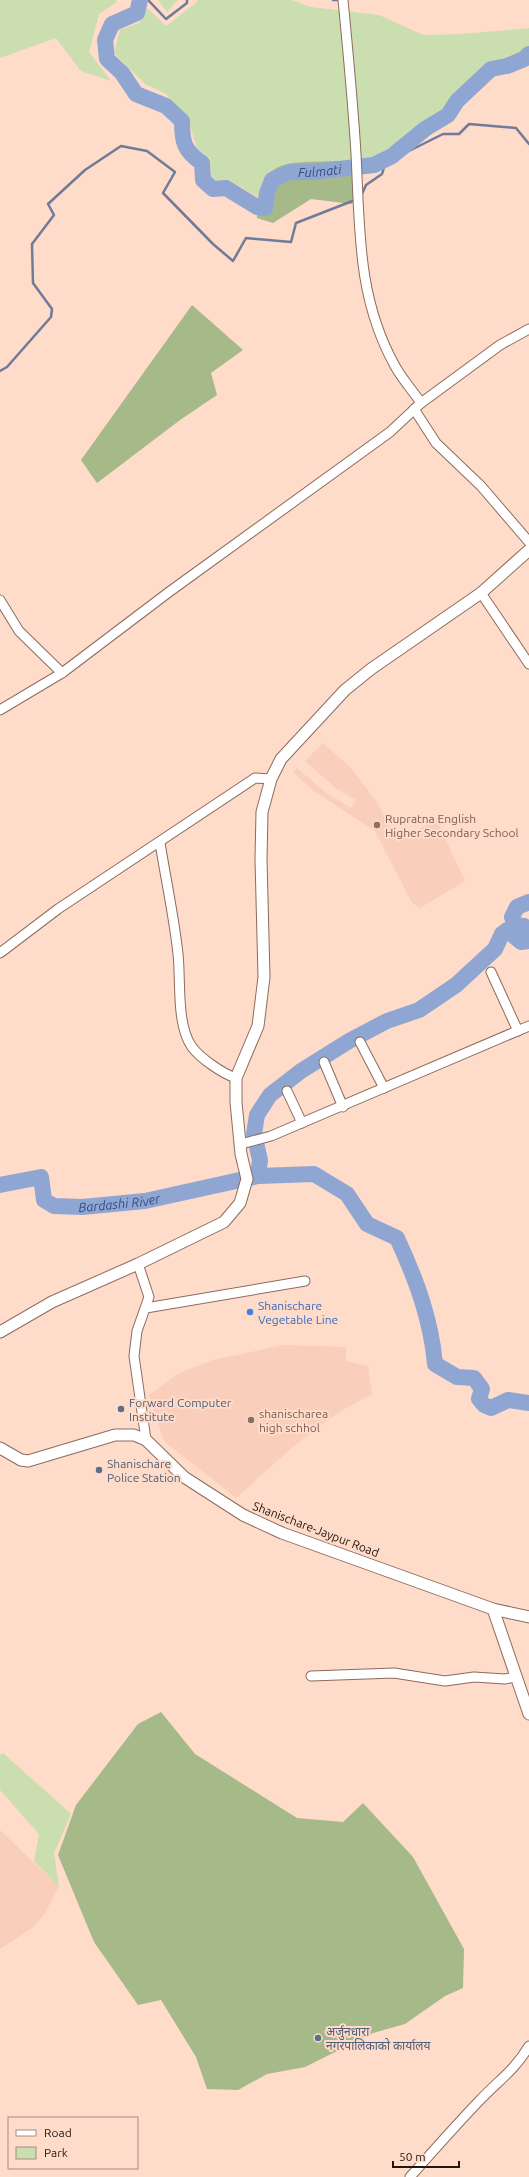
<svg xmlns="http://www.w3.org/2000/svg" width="529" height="2177" font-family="Ubuntu,'Noto Sans Devanagari',sans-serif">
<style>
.built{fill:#f9ceba}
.green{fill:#cadeaf}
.forest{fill:#a5b989}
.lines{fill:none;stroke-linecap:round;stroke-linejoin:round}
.stream{stroke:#6f7b98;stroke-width:2.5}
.river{stroke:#90a6d2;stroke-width:16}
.minor-casing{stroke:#8b6c5d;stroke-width:11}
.tertiary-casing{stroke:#8b6c5d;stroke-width:13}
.minor{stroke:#fff;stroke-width:9}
.tertiary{stroke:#fff;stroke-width:11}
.education-dot{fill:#8d6e63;stroke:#ffdbca;stroke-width:1.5}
.shop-dot{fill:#3f7fe0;stroke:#ffdbca;stroke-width:1.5}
.service-dot{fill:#5c6f8a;stroke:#ffdbca;stroke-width:1.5}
.labels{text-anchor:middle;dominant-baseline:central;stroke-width:4;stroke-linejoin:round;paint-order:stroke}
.education-label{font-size:12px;fill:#785e54;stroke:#ffdbca;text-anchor:start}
.shop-label{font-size:12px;fill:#366cbe;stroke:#ffdbca;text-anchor:start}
.service-label{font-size:12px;fill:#4e5e75;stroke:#ffdbca;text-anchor:start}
.street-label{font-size:12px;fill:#221610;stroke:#ffdbca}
.water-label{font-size:13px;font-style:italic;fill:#334c85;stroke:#ffdbca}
</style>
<rect width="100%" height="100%" fill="#ffdbca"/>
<g class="built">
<path d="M323 743 350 767 377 802 393 834 401 840 436 819 465 881 420 908 412 903 375 831 314 791 293 772 297 768 326 793 351 808 356 800 337 789 305 761Z"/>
<path d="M284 1345 346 1347V1361L368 1366 372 1394 339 1412 296 1444 236 1498 164 1441 149 1395 179 1373 213 1360Z"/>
<path d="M0 1830 59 1887 43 1916 33 1927 0 1949Z"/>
</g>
<g class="green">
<path d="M0 0H116L117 2 99 14 89 52 111 81 81 71 56 38 0 58Z"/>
<path d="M158 0H178L167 12Z"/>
<path d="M197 0H292L310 7 379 15 423 35 462 34 529 28V54L524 59 507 66 491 70 449 124 371 163H358L263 181 258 197 230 181H218L211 176 210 158 197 149 189 121 166 94 145 84 114 53 120 30 139 23 147 8 166 26 197 2Z"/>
<path d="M3 1753 71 1814 54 1853 59 1887 34 1861 39 1834 0 1790V1755Z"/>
</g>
<g class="forest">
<path d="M335 161 358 163 352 204 311 199 273 223 257 218C259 157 284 163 335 161Z"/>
<path d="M192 305 243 350 211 373 217 395 180 420 97 483 81 460Z"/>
<path d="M161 1712 195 1754 297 1818 343 1822 363 1803 413 1857 464 1949 463 1988 445 1996 405 2024 373 2033 305 2067 267 2074 238 2090 207 2089 196 2057 161 2000 138 2005 94 1942 58 1855 76 1805 138 1724Z"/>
</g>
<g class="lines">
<g class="stream">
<path d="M148 0 166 19 187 3V0"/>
<path d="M333 0H337"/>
<path d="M361 196 366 185 382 174 387 158 405 153 443 134H459L469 124 516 128 529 144"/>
<path d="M0 371 7 367 51 317 52 309 33 283 32 244 54 215 48 204 85 170 121 146 147 151 175 172 163 193 213 244 233 261 246 238 291 242 296 223 355 200"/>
</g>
<g class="river">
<path id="s1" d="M140 0 137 13 112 24 105 40 107 59 122 73 136 94 166 106 182 121C182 142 184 151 202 163L203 180 213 189 226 188 257 207 265 208 267 193 272 180 290 172H313L374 165 392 156 425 129 448 115 457 101 491 69 507 66 524 59 529 54"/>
<path d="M529 902 517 907 512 917 515 925 524 926 529 930"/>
<path d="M258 1176 260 1160 254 1134 257 1115 270 1095 301 1071 349 1041 387 1021 419 1010 456 985 495 949 502 934 507 930 521 942 529 941"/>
<path id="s2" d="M0 1185 41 1177 44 1200 54 1206 82 1207 145 1201 258 1176 314 1174 347 1194 367 1224 397 1238C416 1279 431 1319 435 1364L457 1377 474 1378 482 1389 479 1399 484 1405 491 1408 508 1400 529 1403"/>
</g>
<defs>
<g id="minor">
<path d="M343 0C348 51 353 103 356 154 360 229 357 298 395 366 402 379 413 391 421 403"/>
<path d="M414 409 436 443 481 486 529 542"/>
<path d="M481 593 529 664"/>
<path d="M0 600 19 631 62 673"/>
<path d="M0 710 62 673 169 592 390 432 421 403 500 345 529 329"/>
<path d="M160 843C166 880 174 917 178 954 181 980 176 1025 192 1047 200 1058 223 1074 236 1078"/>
<path d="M0 953 58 909 255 778 271 779"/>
<path d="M491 972 518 1031"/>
<path d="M360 1042 384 1088"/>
<path d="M324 1062 343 1107"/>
<path d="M287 1091 302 1123"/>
<path d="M241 1144 271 1136 529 1026"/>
<path d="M138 1264 149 1297 137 1331 134 1356 146 1440"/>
<path d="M146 1308 305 1281"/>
<path d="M311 1676 394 1673 445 1681 474 1677 505 1679 515 1677"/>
<path d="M410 2177C433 2151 456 2125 480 2100 499 2080 514 2071 529 2046"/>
</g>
<g id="tertiary">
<path d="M0 1332 52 1302 138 1264 224 1222 240 1203 247 1179 241 1154 236 1102V1078L258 1026 264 977 261 859 262 812 271 779 281 759 345 690 371 669 481 593 529 550"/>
<path d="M0 1448 21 1460 28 1461 115 1435H134L146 1440 184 1477 243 1515 282 1533 493 1609 529 1617"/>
<path d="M493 1609 529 1714"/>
</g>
</defs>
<use href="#minor" class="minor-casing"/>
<use href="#tertiary" class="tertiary-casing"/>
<use href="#minor" class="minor"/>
<use href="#tertiary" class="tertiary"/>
</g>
<g class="education-dot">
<circle cx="377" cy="825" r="4"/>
<circle cx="251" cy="1420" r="4"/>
</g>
<circle class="shop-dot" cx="250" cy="1312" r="4"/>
<g class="service-dot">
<circle cx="121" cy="1409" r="4"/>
<circle cx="99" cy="1470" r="4"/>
<circle cx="318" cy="2038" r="4"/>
</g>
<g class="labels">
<g class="education-label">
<text x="385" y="818">Rupratna English<tspan x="385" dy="14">Higher Secondary School</tspan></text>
<text x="259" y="1413">shanischarea<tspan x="259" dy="14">high schhol</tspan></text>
</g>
<g class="shop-label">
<text x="258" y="1305">Shanischare<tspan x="258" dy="14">Vegetable Line</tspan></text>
</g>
<g class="service-label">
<text x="129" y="1402">Forward Computer<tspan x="129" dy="14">Institute</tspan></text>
<text x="107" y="1463">Shanischare<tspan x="107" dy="14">Police Station</tspan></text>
<text x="326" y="2031">अर्जुनधारा<tspan x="326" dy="14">नगरपालिकाको कार्यालय</tspan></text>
</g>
<g class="street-label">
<text transform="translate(316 1529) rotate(21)">Shanischare-Jaypur Road</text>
</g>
<g class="water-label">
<text stroke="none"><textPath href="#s1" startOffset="393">Fulmati</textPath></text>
<text stroke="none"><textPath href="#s2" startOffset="142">Bardashi River</textPath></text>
</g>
</g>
<rect x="8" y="2117" width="130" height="52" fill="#ffdbca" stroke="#a78c80"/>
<rect x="16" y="2130" width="20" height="6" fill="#ffffff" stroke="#a78c80"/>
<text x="44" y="2137" font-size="12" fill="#221610">Road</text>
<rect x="16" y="2147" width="20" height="12" fill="#cadeaf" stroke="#a78c80"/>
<text x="44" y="2157" font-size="12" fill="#221610">Park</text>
<path d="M393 2161v6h66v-6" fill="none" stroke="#221610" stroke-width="2"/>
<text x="399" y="2161" font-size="12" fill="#221610" stroke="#ffdbca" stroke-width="3" paint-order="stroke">50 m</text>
</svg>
